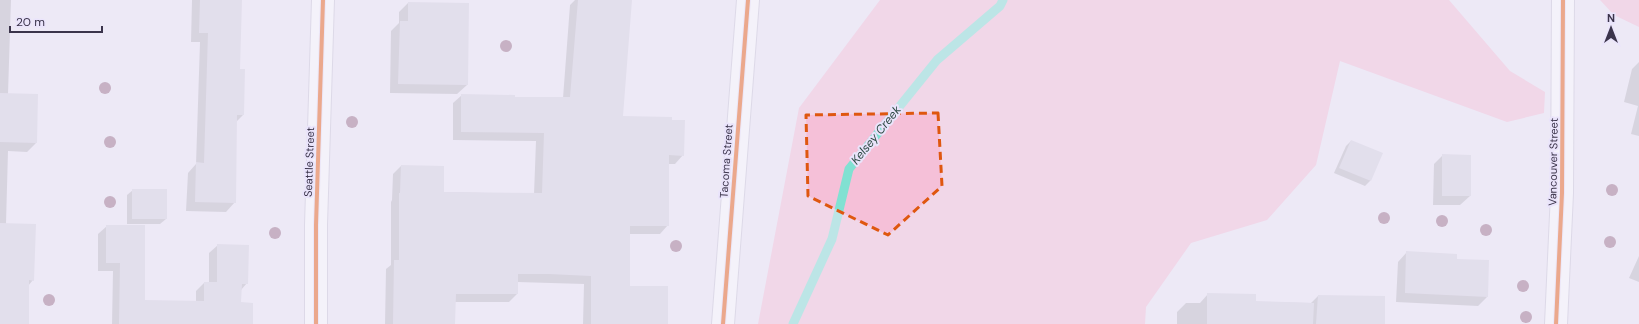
<svg xmlns="http://www.w3.org/2000/svg" width="1639" height="324" font-family="'DM Sans',sans-serif">
<style>
.green{fill:#f5c0d8}
.shadow{fill:#0003}
.lines{fill:none;stroke-linecap:round;stroke-linejoin:round}
.stream{stroke:#81e1d2;stroke-width:9}
.building{fill:#d6d2e1}
.minor-casing{stroke:#cac6d7;stroke-width:24}
.minor{stroke:#fcfcfe;stroke-width:22}
.cycleway-casing{stroke:#eae4fb;stroke-width:6}
.cycleway{stroke:#e8590c;stroke-width:4}
.tree{fill:#996d87}
.marked{fill:none;stroke:#df570f;stroke-width:3;stroke-dasharray:8 5;stroke-linejoin:round}
.labels{text-anchor:middle;dominant-baseline:central;stroke-width:4;stroke-linejoin:round;paint-order:stroke}
.street-label{font-size:11px;fill:#3b344b;stroke:#eae4fb}
.water-label{font-size:12px;font-style:italic;fill:#2e4b44;stroke:#eae4fb}
</style>
<rect width="100%" height="100%" fill="#ede9f6"/>
<g class="green">
<path d="M880 0H1449L1510 71 1545 92 1544 113 1507 122 1340 61 1316 165 1267 220 1191 243 1146 307 1145 324H758L799 108Z"/>
<path d="M1600 0H1639V27L1614 15Z"/>
</g>
<g class="shadow">
<path d="M0 0H11L8 94 36 143 27 152 8 151 6 224 33 280 28 286V324H0Z"/>
<path d="M192 0H241L239 70H244L243 115 236 122 235 202 226 212 186 211 188 173 196 164 200 42H191Z"/>
<path d="M575 0H631L622 117 683 155 675 164H668V225L660 234H629V287L667 324H583L584 284 517 282V294L509 302H455L454 324H385L386 269 391 265V202L392 200 393 174 401 166 442 192 534 194 536 141 453 140V103L462 95 514 98H563L570 5Z"/>
<path d="M408 3 467 85 457 94 390 93 391 31 399 23V12Z"/>
<path d="M1639 62V136L1631 134 1638 106 1624 102 1632 69Z"/>
<path d="M1351 141 1381 153 1370 181 1365 186 1334 173 1346 146Z"/>
<path d="M1443 155 1470 196 1460 205H1433L1434 164Z"/>
<path d="M133 190 166 219 160 224H127V195Z"/>
<path d="M107 226 144 301 196 302V291L204 283H209V253L218 245 247 283 241 290 240 324H112L113 271H98V234Z"/>
<path d="M1407 252 1456 260 1488 261 1487 297 1478 306 1396 302 1398 262Z"/>
<path d="M1639 256V282L1629 278Z"/>
<path d="M1208 294 1255 302 1311 303 1318 296 1384 324H1177V312L1186 303H1200Z"/>
</g>
<g class="lines">
<path class="stream" d="M793 324 832 239 849 169 937 60 1000 6 1003 0"/>
</g>
<g class="building">
<path d="M200 0H242L240 69H245L244 115H237L236 203 195 202 196 162 204 163 208 33H199Z"/>
<path d="M578 0H632L623 116 672 117V120H685L684 156 669 155V226H630V286H668V324H591V276L549 274H518V294H456L455 324H393L394 260H399V193H400L401 165 444 166V192L542 193 544 133 461 132V94L515 95V97H570Z"/>
<path d="M408 2 469 3 468 85 398 84 400 21H408Z"/>
<path d="M0 93 38 94 37 143 0 142Z"/>
<path d="M1351 140 1383 153 1371 181 1339 168Z"/>
<path d="M1442 154 1471 155V196H1442Z"/>
<rect x="132" y="189" width="35" height="30"/>
<path d="M0 223 36 224 34 281 29 280V324H0Z"/>
<path d="M106 225H145V300L204 301V282H217V244L249 245 248 284H242L241 302 253 303V324H119L120 263H106Z"/>
<path d="M1406 251 1457 254V259L1489 260 1488 297 1405 293Z"/>
<path d="M1207 293 1256 294V301L1314 303 1313 324H1207Z"/>
<path d="M1318 295 1385 296V324H1316Z"/>
</g>
<g class="lines">
<defs>
<g id="minor">
<path d="M316 324V225L323 0"/>
<path d="M723 324 748 0"/>
<path d="M1556 324 1562 193 1563 0"/>
</g>
</defs>
<use href="#minor" class="minor-casing"/>
<use href="#minor" class="minor"/>
<defs>
<g id="cycleway">
<path d="M316 324V225L323 0"/>
<path d="M723 324 748 0"/>
<path d="M1556 324 1562 193 1563 0"/>
</g>
</defs>
<use href="#cycleway" class="cycleway-casing"/>
<use href="#cycleway" class="cycleway"/>
</g>
<g class="tree">
<circle cx="506" cy="46" r="6"/>
<circle cx="105" cy="88" r="6"/>
<circle cx="352" cy="122" r="6"/>
<circle cx="110" cy="142" r="6"/>
<circle cx="1612" cy="190" r="6"/>
<circle cx="110" cy="202" r="6"/>
<circle cx="1384" cy="218" r="6"/>
<circle cx="1442" cy="221" r="6"/>
<circle cx="1486" cy="230" r="6"/>
<circle cx="275" cy="233" r="6"/>
<circle cx="1610" cy="242" r="6"/>
<circle cx="676" cy="246" r="6"/>
<circle cx="1523" cy="286" r="6"/>
<circle cx="49" cy="300" r="6"/>
<circle cx="1526" cy="317" r="6"/>
</g>
<path d="M0 0H1639V324H0ZM938 113 942 186 888 235 808 196 806 115Z" fill="#ede9f6" fill-opacity=".55" fill-rule="evenodd"/>
<path class="marked" d="M938 113 942 186 888 235 808 196 806 115Z"/>
<g class="labels">
<g class="street-label">
<text transform="translate(726 161) rotate(-86)">Tacoma Street</text>
<text transform="translate(309 162) rotate(-88)">Seattle Street</text>
<text transform="translate(1553 162) rotate(-89)">Vancouver Street</text>
</g>
<g class="water-label">
<text transform="translate(876 135) rotate(-51)">Kelsey Creek</text>
</g>
</g>
<g transform="translate(1611 28)" stroke="#eae4fb" stroke-width="3" paint-order="stroke">
<path d="M0-3L7 15L0 10L-7 15Z" fill="#3b344b"/>
<text y="-6" font-size="11" font-weight="bold" text-anchor="middle" fill="#3b344b">N</text>
</g>
<path d="M10 26v6h92v-6" fill="none" stroke="#3b344b" stroke-width="2"/>
<text x="16" y="26" font-size="12" fill="#3b344b" stroke="#eae4fb" stroke-width="3" paint-order="stroke">20 m</text>
</svg>
